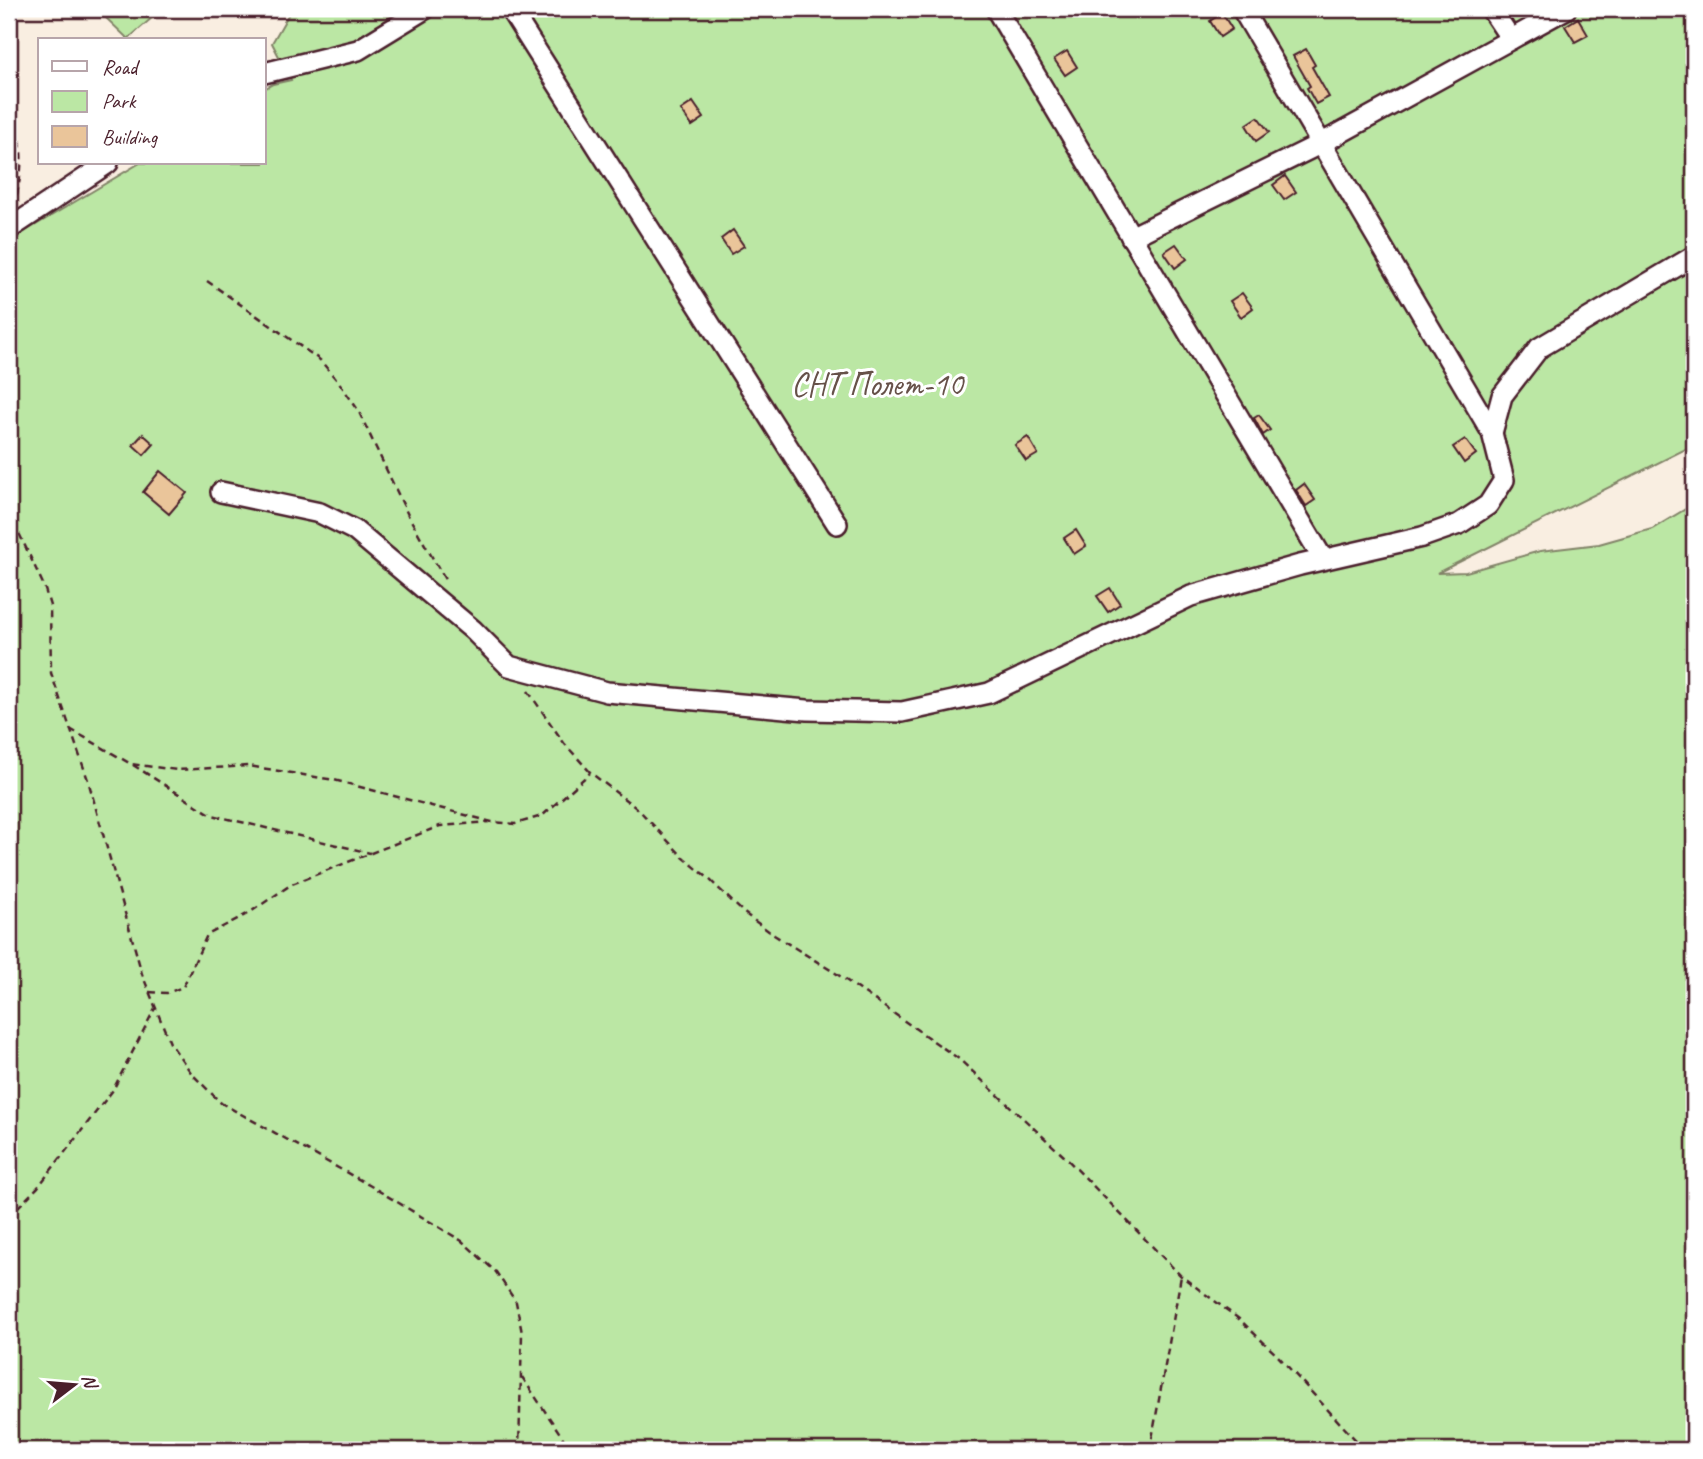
<svg xmlns="http://www.w3.org/2000/svg" width="1703" height="1459" font-family="Caveat,sans-serif">
<style>
.green{fill:#bbe7a4;stroke:#828368;stroke-width:2}
.building{fill:#eac59a;stroke:#4a1f2b;stroke-width:2}
.lines{fill:none;stroke-linecap:round;stroke-linejoin:round}
.minor-casing{stroke:#4a1f2b;stroke-width:24}
.path{stroke:#4a1f2b;stroke-width:2.5;stroke-dasharray:7 5;stroke-linecap:butt}
.minor{stroke:#fff;stroke-width:19}
.labels{text-anchor:middle;dominant-baseline:central;stroke-width:6;stroke-linejoin:round;paint-order:stroke}
.park-label{font-size:33px;fill:#665149;stroke:#fff}
</style>
<rect width="100%" height="100%" fill="#f9eee1"/>
<filter id="ink" filterUnits="userSpaceOnUse"><feTurbulence type="fractalNoise" baseFrequency=".0143" numOctaves="2"/><feDisplacementMap in="SourceGraphic" scale="14" xChannelSelector="R" yChannelSelector="G"/><feConvolveMatrix kernelMatrix="1 2 1 2 8 2 1 2 1" color-interpolation-filters="sRGB"/></filter>
<g filter="url(#ink)">
<g class="green">
<path d="M103 9H162L128 39 104 16Z"/>
<path d="M290 9H1694V445L1437 573 1466 572 1540 551 1599 544 1652 529 1694 504V1450H9V241L140 163H264V89L273 84 291 80 272 43 291 10Z"/>
</g>
<g class="building">
<path d="M1222 13 1232 29 1220 37 1210 21Z"/>
<path d="M1578 18 1588 35 1575 42 1565 26Z"/>
<path d="M1306 49 1315 65 1312 67 1329 97 1316 104 1307 88 1310 86 1293 56Z"/>
<path d="M1067 51 1077 67 1065 75 1054 59Z"/>
<path d="M693 102 704 118 692 126 681 110Z"/>
<path d="M1258 117 1269 132 1256 141 1246 125Z"/>
<path d="M1285 176 1296 192 1284 200 1273 185Z"/>
<path d="M733 230 744 246 731 254 721 239Z"/>
<path d="M1176 244 1187 259 1175 268 1164 252Z"/>
<path d="M1242 293 1253 308 1241 317 1230 301Z"/>
<path d="M1259 415 1270 430 1263 435 1254 418Z"/>
<path d="M143 434 154 444 144 455 133 445Z"/>
<path d="M1028 437 1038 454 1026 461 1015 445Z"/>
<path d="M1465 439 1476 454 1464 463 1453 447Z"/>
<path d="M160 471 187 493 169 514 143 492Z"/>
<path d="M1304 484 1315 500 1306 506 1296 490Z"/>
<path d="M1076 530 1086 546 1074 554 1064 538Z"/>
<path d="M1110 588 1120 604 1108 612 1097 596Z"/>
</g>
<g class="lines">
<defs>
<g id="minor">
<path d="M510 9 837 524"/>
<path d="M996 9 1323 559"/>
<path d="M1491 9 1511 39"/>
<path d="M264 73 358 50 425 9"/>
<path d="M9 229 108 163"/>
<path d="M1131 237 1322 143 1566 9"/>
<path d="M1492 433 1502 396 1539 348 1694 256"/>
<path d="M221 492 320 513 354 530 473 630 509 666 607 692 807 710 902 712 989 693 1191 596 1300 565 1422 537 1459 524 1488 505 1504 480 1492 433 1242 9"/>
</g>
</defs>
<use href="#minor" class="minor-casing"/>
<g class="path">
<path d="M9 119C28 142 21 177 15 203"/>
<path d="M207 281 320 360 341 385 358 410 408 515 447 583"/>
<path d="M9 512 44 586 50 606 51 673 88 780 142 974 170 1043 192 1074 221 1103 369 1185 462 1241 496 1272 516 1302 522 1333 519 1450"/>
<path d="M528 691 564 743 591 773 640 811 683 857 708 878 744 913 774 935 837 974 959 1059 1066 1158 1181 1276 1239 1319 1278 1356 1365 1450"/>
<path d="M70 729 131 764 177 770 249 766 334 780 492 822 515 824 542 816 590 773"/>
<path d="M133 765 212 815 370 853"/>
<path d="M149 992 167 993 183 987 207 935 249 913 292 884 440 826 489 822"/>
<path d="M9 1216 38 1187 113 1090 155 1008"/>
<path d="M522 1377 571 1450"/>
<path d="M1150 1450 1181 1276"/>
</g>
<use href="#minor" class="minor"/>
</g>
</g>
<g class="labels">
<g class="park-label">
<text x="877" y="384">СНТ Полет-10</text>
</g>
</g>
<rect width="1703" height="1459" fill="none" stroke="#fff" stroke-width="35"/>
<rect x="18" y="18" width="1668" height="1424" fill="none" stroke="#4a1f2b" stroke-width="2.5" filter="url(#ink)"/>
<rect x="38" y="38" width="228" height="126" fill="#ffffff" stroke="#b7a5aa" stroke-width="2"/>
<rect x="52" y="61" width="35" height="10" fill="#ffffff" stroke="#b7a5aa" stroke-width="2"/>
<text x="102" y="74" font-size="21" fill="#4a1f2b">Road</text>
<rect x="52" y="91" width="35" height="21" fill="#bbe7a4" stroke="#b7a5aa" stroke-width="2"/>
<text x="102" y="108" font-size="21" fill="#4a1f2b">Park</text>
<rect x="52" y="126" width="35" height="21" fill="#eac59a" stroke="#b7a5aa" stroke-width="2"/>
<text x="102" y="144" font-size="21" fill="#4a1f2b">Building</text>
<g transform="translate(74 1385) rotate(74)" stroke="#ffffff" stroke-width="5" paint-order="stroke">
<path d="M0-5L12 26L0 18L-12 26Z" fill="#4a1f2b"/>
<text y="-10" font-size="19" font-weight="bold" text-anchor="middle" fill="#4a1f2b">N</text>
</g>
</svg>
